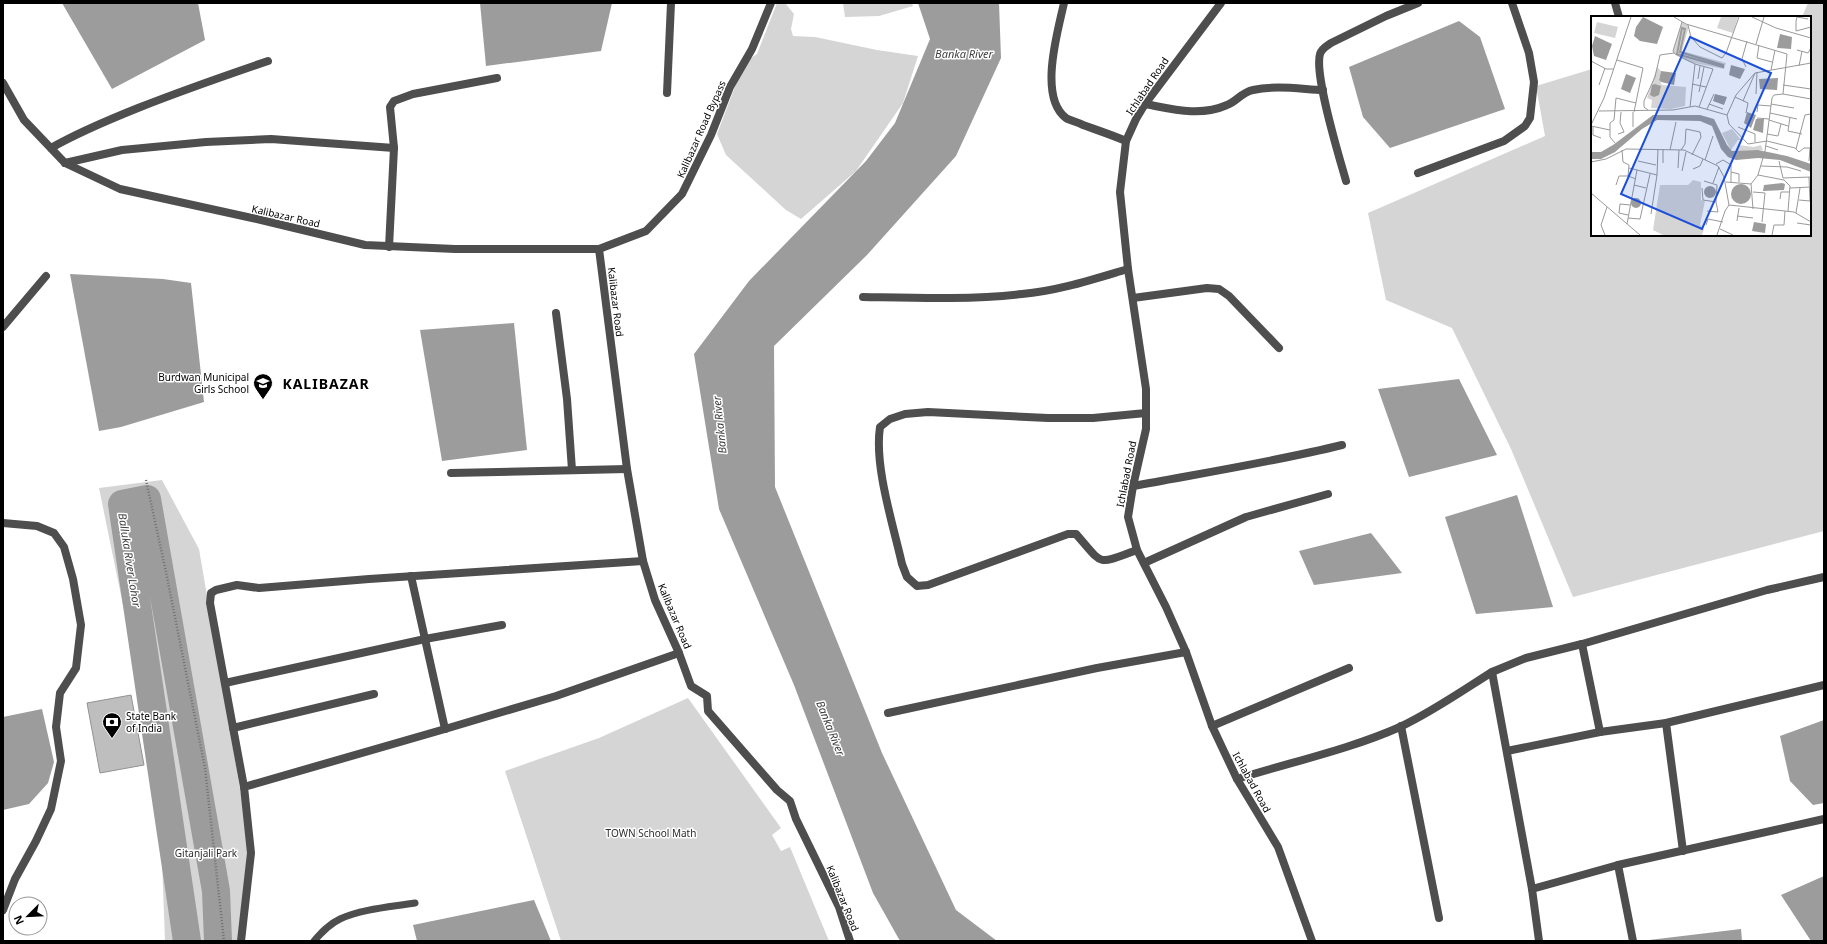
<svg xmlns="http://www.w3.org/2000/svg" width="1827" height="944" font-family="'Noto Sans',sans-serif">
<style>
.green{fill:#d5d5d5}
.water{fill:#9c9c9c}
.lines{fill:none;stroke-linecap:round;stroke-linejoin:round}
.river{stroke:#9c9c9c;stroke-width:28}
.building{fill:#bebebe;stroke:#929292}
.path{stroke:#707070;stroke-width:2.5;stroke-dasharray:1 2;stroke-linecap:butt}
.lane{stroke:#4e4e4e;stroke-width:7}
.street{stroke:#4e4e4e;stroke-width:8}
.labels{text-anchor:middle;dominant-baseline:central;stroke-width:3;stroke-linejoin:round;paint-order:stroke}
.street-label{font-size:10px;fill:#000;stroke:#fff}
.poi-label{font-size:10px;fill:#000;stroke:#fff;text-anchor:end}
.park-label{font-size:10px;fill:#2c2c2c;stroke:#fff}
.water-label{font-size:11px;font-style:italic;fill:#3d3d3d;stroke:#fff}
.district-label{font-size:14px;font-weight:bold;letter-spacing:1px;fill:#000;stroke:#fff}
.inset-river{fill:none;stroke:#9c9c9c;stroke-width:2}
.inset-road{fill:none;stroke:#999;stroke-width:1}
.view{fill:#1d4ed8;fill-opacity:0.15;stroke:#1d4ed8;stroke-width:2}
.inset-edge{fill:none;stroke:#000;stroke-width:2}
</style>
<rect width="100%" height="100%" fill="#fff"/>
<g class="green">
<path d="M777 3H785L794 14 791 29 793 36 815 37 877 50 918 56 903 103 856 171 801 219 786 210 726 155 717 134 744 63 757 54Z"/>
<path d="M843 3H912L913 6 879 16 845 17Z"/>
<path d="M1808 3H1824V531L1573 597 1511 449 1452 328 1386 300 1368 213 1545 136 1536 86 1592 69V235H1810V17H1802Z"/>
<path d="M162 480 199 549 251 853 243 941H165L159 781 99 488Z"/>
<path d="M688 698 781 828 772 835 781 851 790 847 829 941H561L505 771 599 738Z"/>
</g>
<g class="water">
<path d="M62 3H198L205 40 112 89Z"/>
<path d="M480 3H612L601 51 486 66Z"/>
<path d="M918 3H999L1001 58 956 156 867 255 774 346 775 487 882 753 956 910 997 941H900L873 893 794 685 719 509 694 354 749 281 866 161 895 123 930 39Z"/>
<path d="M1459 21 1480 37 1505 109 1390 148 1363 117 1349 67Z"/>
<path d="M70 274 163 279 191 283 204 402 121 427 99 431Z"/>
<path d="M514 323 527 450 442 461 420 330Z"/>
<path d="M1459 379 1497 455 1409 477 1378 389Z"/>
<path d="M1517 495 1553 607 1476 614 1445 517Z"/>
<path d="M1371 533 1402 573 1314 585 1299 551Z"/>
<path d="M42 709 54 762 48 783 29 804 3 810V717Z"/>
<path d="M1824 720V803L1813 805 1790 781 1780 736Z"/>
<path d="M1824 876V941H1811L1781 895Z"/>
<path d="M534 900 551 941H417L413 925Z"/>
<path d="M1741 929 1742 941 1649 940Z"/>
</g>
<g class="lines">
<path class="river" d="M187 941 122 504 147 499 216 891 218 941"/>
</g>
<path class="building" d="M131 695 144 765 100 773 87 703Z"/>
<g class="lines">
<path class="path" d="M146 480 166 572 205 768 224 941"/>
<path class="lane" d="M314 941C321 933 329 924 340 919 362 909 391 907 415 903"/>
<g class="street">
<path d="M1064 3C1058 31 1038 97 1066 118 1071 121 1078 122 1083 125 1097 130 1112 135 1126 141"/>
<path d="M1221 3 1145 104 1136 119 1126 141 1120 192 1128 269 1146 389V429L1133 486 1128 517 1137 550 1166 607 1186 652 1212 726 1237 779 1278 847 1312 941"/>
<path d="M1615 3 1619 17"/>
<path d="M3 83 24 120 65 163 120 189 257 219 365 245 455 249H599L627 469 643 561 655 600 679 653 691 686 707 696 708 711 777 790 790 801 796 819 839 907 850 941"/>
<path d="M667 93 671 3"/>
<path d="M1145 104C1172 109 1200 117 1227 105 1236 102 1242 92 1253 90 1275 85 1300 89 1323 90"/>
<path d="M51 148C79 132 108 120 138 108 181 91 224 76 268 61"/>
<path d="M65 163 122 150 206 142 271 139 394 148"/>
<path d="M1418 173 1504 141 1525 126 1530 118 1534 82 1529 53 1512 3"/>
<path d="M1346 181C1339 156 1314 75 1320 54 1322 48 1327 46 1331 43L1386 16 1418 3"/>
<path d="M389 247 394 148 390 107 394 101 413 94 497 78"/>
<path d="M599 249 646 231 682 194 711 135 730 87 752 49 771 3"/>
<path d="M863 297C916 298 969 300 1022 294 1058 291 1094 279 1128 269"/>
<path d="M1133 298 1207 288 1219 289 1229 296 1279 348"/>
<path d="M556 313 567 399 572 470"/>
<path d="M3 327 46 276"/>
<path d="M451 473 627 469"/>
<path d="M1133 486C1203 473 1273 462 1342 445"/>
<path d="M3 523 37 526 54 533 64 547 73 579 81 625 76 668 60 693 56 727 61 761 51 809 36 841 15 879 3 910"/>
<path d="M1137 550C1096 565 1104 566 1076 534H1068L928 585 917 586 907 577 902 564C893 524 874 466 880 427L890 419 905 414 928 412 1048 418H1093L1146 413"/>
<path d="M1144 563 1246 517 1328 494"/>
<path d="M411 576 445 729"/>
<path d="M1582 644 1600 732"/>
<path d="M225 683 425 639 502 625"/>
<path d="M888 713 1097 668 1186 652"/>
<path d="M1666 723 1683 851"/>
<path d="M1212 726 1349 668"/>
<path d="M1401 726 1439 918"/>
<path d="M233 728 374 694"/>
<path d="M1507 751 1600 732 1666 723 1824 685"/>
<path d="M1237 779C1291 762 1348 750 1400 727 1432 712 1462 691 1492 672"/>
<path d="M244 787 210 603 211 593 216 590 237 585 259 588 369 579 643 561"/>
<path d="M1618 865 1633 941"/>
<path d="M1532 889 1492 672 1526 658 1582 644 1767 590 1824 577"/>
<path d="M241 941 251 853 244 787 445 729 556 696 679 653"/>
<path d="M1539 941 1532 889 1618 865 1824 819"/>
</g>
</g>
<defs>
<symbol id="school-pin" viewBox="-11 -11 22 30"><path d="M0 17L-7.5 6A9.5 9.5 0 1 1 7.5 6Z" fill="#000" stroke="#fff"/><path d="M0-5L7-2L0 1L-7-2ZM-4 1L0 2.5L4 1V4Q0 6-4 4Z" fill="#fff"/></symbol>
<symbol id="bank-pin" viewBox="-11 -11 22 30"><path d="M0 17L-7.5 6A9.5 9.5 0 1 1 7.5 6Z" fill="#000" stroke="#fff"/><path d="M-6-4H6V4H-6ZM0-2.3a2.3 2.3 0 1 0 0 4.6a2.3 2.3 0 1 0 0-4.6Z" fill="#fff"/></symbol>
</defs>
<g fill-rule="evenodd">
<use href="#school-pin" x="252" y="372" width="22" height="30"/>
<use href="#bank-pin" x="101" y="711" width="22" height="30"/>
</g>
<g class="labels">
<g class="street-label">
<text transform="translate(1147 86) rotate(-56)">Ichlabad Road</text>
<text transform="translate(701 129) rotate(-66)">Kalibazar Road Bypass</text>
<text transform="translate(286 216) rotate(13)">Kalibazar Road</text>
<text transform="translate(616 302) rotate(83)">Kalibazar Road</text>
<text transform="translate(1126 474) rotate(-79)">Ichlabad Road</text>
<text transform="translate(675 616) rotate(67)">Kalibazar Road</text>
<text transform="translate(1252 782) rotate(61)">Ichlabad Road</text>
<text transform="translate(843 898) rotate(68)">Kalibazar Road</text>
</g>
<g class="poi-label">
<text x="249" y="377">Burdwan Municipal<tspan x="249" dy="12">Girls School</tspan></text>
<text x="126" y="716" text-anchor="start">State Bank<tspan x="126" dy="12">of India</tspan></text>
</g>
<g class="park-label">
<text x="651" y="833">TOWN School Math</text>
<text x="206" y="853">Gitanjali Park</text>
</g>
<g class="water-label">
<text x="964" y="53">Banka River</text>
<text transform="translate(719 425) rotate(-96)">Banka River</text>
<text transform="translate(130 560) rotate(81)">Balluka River Lohor</text>
<text transform="translate(831 728) rotate(68)">Banka River</text>
</g>
<g class="district-label">
<text x="326" y="383">KALIBAZAR</text>
</g>
</g>
<g transform="translate(1591 16)">
<rect width="220" height="220" fill="#fff"/>
<path d="M130 1H147L142 17 126 12ZM6 6 27 11 24 22 3 17ZM91 6 98 10 91 35 135 47 133 53 98 46 85 39 82 35ZM66 51 70 55 68 63 71 69 95 71 94 90 80 93 60 92 61 84 56 82ZM141 113 150 124H147L140 134 131 117ZM147 129 163 131 170 129 172 134 145 135ZM102 164 110 166V184L114 185 109 209 113 213 111 219H72L62 214 69 169H97Z" fill="#d5d5d5"/>
<path d="M52 1 72 11 66 28 49 25 43 20 45 11ZM189 18 201 21 200 33 186 32ZM4 20 21 28 15 44 3 40 1 30ZM140 49 154 53 149 63 138 59ZM70 55 85 57 83 69 70 66 68 64ZM35 58 45 62 39 77 30 73ZM187 62 186 74 169 73 168 63ZM64 68 70 70 68 79 63 81 59 79 61 69ZM124 78 136 81 133 89 122 85ZM156 96 165 99 160 112 153 107ZM62 99H109L123 103 136 129 141 135 167 134 196 140 220 148V156L189 144 167 142 145 144 137 141 130 133 121 110 109 105 66 104 51 113 24 136 10 143H0V136H10L22 129ZM165 103H173L172 117 162 114ZM191 167 194 168 193 174 172 175 173 169ZM140 178a10 10 0 1 1 20 0a10 10 0 1 1-20 0ZM113 176a6 6 0 1 1 12 0a6 6 0 1 1-12 0ZM40 187a5 5 0 1 1 10 0a5 5 0 1 1-10 0ZM163 206 175 208 174 217 161 215Z" fill="#9c9c9c"/>
<path class="inset-river" d="M91 12 94 13 89 36 132 49V51L86 38Z"/>
<path class="inset-road" d="M83 1 95 8 196 38 192 78 183 79 181 82 174 135 167 159 193 164 199 170 197 195M161 1 185 12 220 22M91 6 82 35 84 38 104 48 99 91M97 9 100 21 109 31 131 42 135 37 148 1M205 15V5L206 1 217 3M205 15 220 11M165 28 173 1M168 29 166 42 181 46M206 34 217 37 220 32M26 44 52 52 43 96M0 45 15 53H22M104 48 122 53 108 91M208 50 211 35M155 51 151 43 156 25M180 54 184 34M107 63 109 50M101 68 115 71M8 69 14 52M192 69 220 73M108 76 113 51M165 78 166 56M192 78 220 83M144 81 157 87 155 97M152 85 164 57M118 88 132 93M180 88 203 92M116 93 123 78M57 94 53 91V85L64 61 69 39 83 37M8 95 82 94 104 90 136 99 145 79 164 57 220 47M166 96 167 89 180 90M179 97 206 103M136 99 138 108 157 128 176 125 204 132 208 136 213 132H220M199 101 197 115 211 118M166 102 178 103M178 104 197 110M0 109 13 82 40 1M0 110 19 114M2 111V119L10 122M42 111V96M147 111 164 118V126M27 118 33 116 29 107 30 96M176 118 187 120 190 108M24 127 19 121V107L23 104 25 82 45 87M175 130 187 134M205 133 214 99 220 98M31 134 32 146 38 149 37 160 45 163M79 134 85 106M90 134 94 128 95 113 109 116 110 121 101 139M114 144 122 120M47 145 65 149M188 145 192 162 220 161M218 145 219 132M0 146 15 143 35 133 93 134 127 150 133 161 138 189 203 196 220 206M72 147V133M125 148 132 144 140 149V166M170 150 196 151 210 155M87 152 88 134M102 153 109 150 112 143M46 154 66 159 60 198M91 155 95 136M140 156 148 158V166M66 159 67 133M135 166 160 168 167 159M122 167 128 151M160 168 162 193M25 169 28 160H37M43 169 55 172M111 172 112 184 125 186 126 169 113 165M199 172 220 171M162 176 174 177 171 206M0 177 49 219M189 183 190 176H199M208 184 219 185 218 161M116 195 127 196 125 186M205 197 209 172M37 199 28 197 29 188 39 189M146 200 162 202M37 202 49 203 59 158M146 205 148 192M206 207 220 209M36 208 46 154 38 152M115 209 117 203 132 206M129 213 142 219M14 219 10 209 16 191M126 219 134 195 138 189M181 219 183 209H193L194 195"/>
<path class="view" d="M99 21 180 57 111 213 30 178Z"/>
<rect width="220" height="220" class="inset-edge"/>
</g>
<rect width="1827" height="944" fill="none" stroke="#000000" stroke-width="8"/>
<g transform="translate(28 916) rotate(246)"><circle r="19" fill="#ffffff" stroke="#999999"/>
<path d="M0-3L7 15L0 10L-7 15Z" fill="#000000"/>
<text y="-6" font-size="11" font-weight="bold" text-anchor="middle" fill="#000000">N</text>
</g>
</svg>
